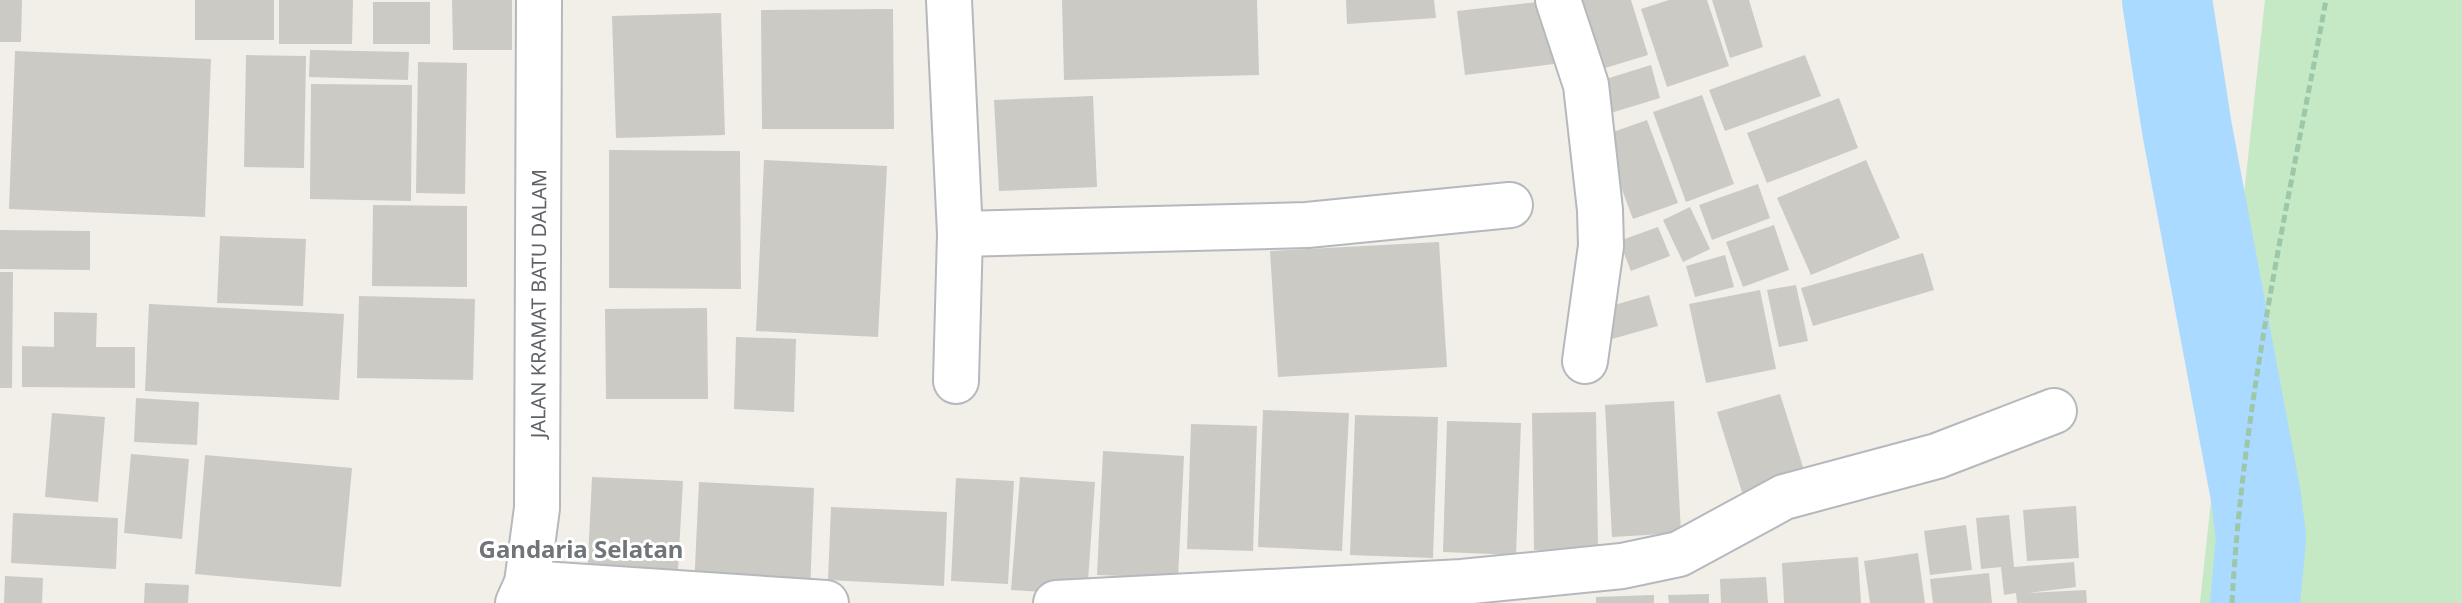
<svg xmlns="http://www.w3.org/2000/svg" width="2462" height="603" font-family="'Noto Sans',sans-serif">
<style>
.green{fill:#c5e8c5}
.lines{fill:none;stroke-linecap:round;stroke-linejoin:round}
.river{stroke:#aadaff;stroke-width:90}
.building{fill:#cccac5}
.street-casing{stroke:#b5b8bc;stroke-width:48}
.path{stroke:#9cc7a9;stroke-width:5;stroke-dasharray:8 4;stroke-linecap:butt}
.street{stroke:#fff;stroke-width:44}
.labels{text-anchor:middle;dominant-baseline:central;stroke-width:6;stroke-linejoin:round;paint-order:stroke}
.street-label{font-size:20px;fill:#5f6368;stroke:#fff}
.quarter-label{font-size:24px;font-weight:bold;fill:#70757a;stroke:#fff}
</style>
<rect width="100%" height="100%" fill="#f1efe8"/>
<path class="green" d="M2265 0H2462V603H2200Z"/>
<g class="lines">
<path class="river" d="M2167 0 2187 129 2256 497 2261 538 2255 603"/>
</g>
<g class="building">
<path d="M0 0H22L21 42H0Z"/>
<rect x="195" y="0" width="79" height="40"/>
<path d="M279 0H353L352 44H279Z"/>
<path d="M452 0H512V50H453Z"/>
<path d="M1062 0H1257L1259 75 1064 80Z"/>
<path d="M1346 0H1434L1436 18 1347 24Z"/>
<path d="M1570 0H1631L1648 55 1592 72Z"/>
<path d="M1669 0H1707L1729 66 1667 87 1641 9Z"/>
<path d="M1712 0H1749L1763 47 1730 58Z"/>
<path d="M1547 1 1554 64 1465 75 1457 11Z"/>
<rect x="373" y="2" width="57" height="42"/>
<path d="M893 9 894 129H762L761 10Z"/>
<path d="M721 13 725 135 616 138 612 16Z"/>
<path d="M310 50 409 52 408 80 309 77Z"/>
<path d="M15 51 211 59 205 217 9 209Z"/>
<path d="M246 55 306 56 304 168 244 167Z"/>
<path d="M1805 55 1821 96 1725 131 1709 90Z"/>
<path d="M418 62 467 63 465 194 416 193Z"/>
<path d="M1651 65 1660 98 1604 115 1593 83Z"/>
<path d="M311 84 412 85 411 201 310 199Z"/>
<path d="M1702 95 1734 184 1686 202 1653 112Z"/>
<path d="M1093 96 1097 187 999 191 994 100Z"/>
<path d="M1839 98 1858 148 1767 183 1747 133Z"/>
<path d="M1647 120 1678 203 1633 219 1602 136Z"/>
<path d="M609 150 740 151 741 289 609 288Z"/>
<path d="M764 160 887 166 878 337 756 331Z"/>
<path d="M1866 160 1900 238 1811 275 1777 198Z"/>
<path d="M1758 184 1770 218 1712 240 1699 205Z"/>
<path d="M373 205 467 206V287L372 286Z"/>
<path d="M1690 207 1710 249 1683 262 1663 220Z"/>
<path d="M1774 225 1789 270 1743 287 1726 242Z"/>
<path d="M1658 227 1670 256 1631 271 1619 241Z"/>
<path d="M0 230 90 231V270L0 269Z"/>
<path d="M220 236 306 239 303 306 217 303Z"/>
<path d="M1439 242 1447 367 1278 377 1270 251Z"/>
<path d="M1923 253 1934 290 1813 326 1801 288Z"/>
<path d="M1725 255 1734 287 1695 297 1686 266Z"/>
<path d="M0 272H13L12 388H0Z"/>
<path d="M1796 285 1808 341 1779 347 1767 290Z"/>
<path d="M1760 290 1776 369 1706 383 1689 304Z"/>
<path d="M1649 295 1658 326 1612 339 1604 308Z"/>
<path d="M359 296 475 299 473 380 357 378Z"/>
<path d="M149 304 344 314 339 400 145 391Z"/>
<path d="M707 308 708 399H606L605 309Z"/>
<path d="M54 312 97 313 96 347H135V388L22 387V346L54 347Z"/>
<path d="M736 337 796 339 794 412 734 409Z"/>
<path d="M1780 394 1808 483 1745 502 1717 412Z"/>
<path d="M136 398 199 402 197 445 134 442Z"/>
<path d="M1674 401 1681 533 1612 537 1605 405Z"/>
<path d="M1263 410 1349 413 1342 551 1258 547Z"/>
<path d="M1596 412 1598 549 1534 550 1532 413Z"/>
<path d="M52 413 105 417 98 502 45 497Z"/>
<path d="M1355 415 1438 417 1433 558 1350 555Z"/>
<path d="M1447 421 1521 423 1516 555 1443 552Z"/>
<path d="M1191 424 1257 426 1253 551 1187 549Z"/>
<path d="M1103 451 1184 456 1178 578 1097 575Z"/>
<path d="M131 454 189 459 182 539 124 533Z"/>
<path d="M205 455 352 468 341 587 195 574Z"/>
<path d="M592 477 683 481 677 587 587 581Z"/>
<path d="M1020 477 1095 482 1087 595 1011 590Z"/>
<path d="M956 478 1014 481 1008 584 951 581Z"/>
<path d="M699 482 814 488 810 593 694 588Z"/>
<path d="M2076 506 2079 558 2027 561 2023 510Z"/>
<path d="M831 507 947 512 944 586 828 580Z"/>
<path d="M13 513 118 518 116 569 11 563Z"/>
<path d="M2009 515 2014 567 2074 562 2076 587 2029 593 2086 590 2087 603H2017L2016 593 2004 595 2001 567 1981 569 1976 518Z"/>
<path d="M1966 525 1972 570 1930 575 1924 531Z"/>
<path d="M1918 553 1925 603H1870L1864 561Z"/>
<path d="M1858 557 1861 603H1784L1782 563Z"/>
<path d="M1989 573 1992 603H1933L1930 579Z"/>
<path d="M5 576 43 578 42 603H4Z"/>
<path d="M1766 577 1768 603H1721L1720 579Z"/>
<path d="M145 583 189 585 188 603H144Z"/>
<path d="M1709 594V603H1669L1668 595Z"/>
<path d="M1654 595V603H1596V597Z"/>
</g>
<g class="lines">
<defs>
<g id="street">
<path d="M949 0 960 234 956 381"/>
<path d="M1558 0 1586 85 1600 210 1601 246 1585 361"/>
<path d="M960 234 1307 225 1510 205"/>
<path d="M527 583 826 603"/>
<path id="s1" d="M518 603 527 583 537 508 539 0"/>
<path d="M1056 603 1462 582 1622 566 1679 554 1784 497 1937 456 2054 411"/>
</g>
</defs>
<use href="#street" class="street-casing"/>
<path class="path" d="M2232 603C2243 400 2289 200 2326 0"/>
<use href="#street" class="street"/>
</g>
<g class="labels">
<g class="street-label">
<text stroke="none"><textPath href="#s1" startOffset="302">JALAN KRAMAT BATU DALAM</textPath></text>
</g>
<g class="quarter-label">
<text x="581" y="548">Gandaria Selatan</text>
</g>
</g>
</svg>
